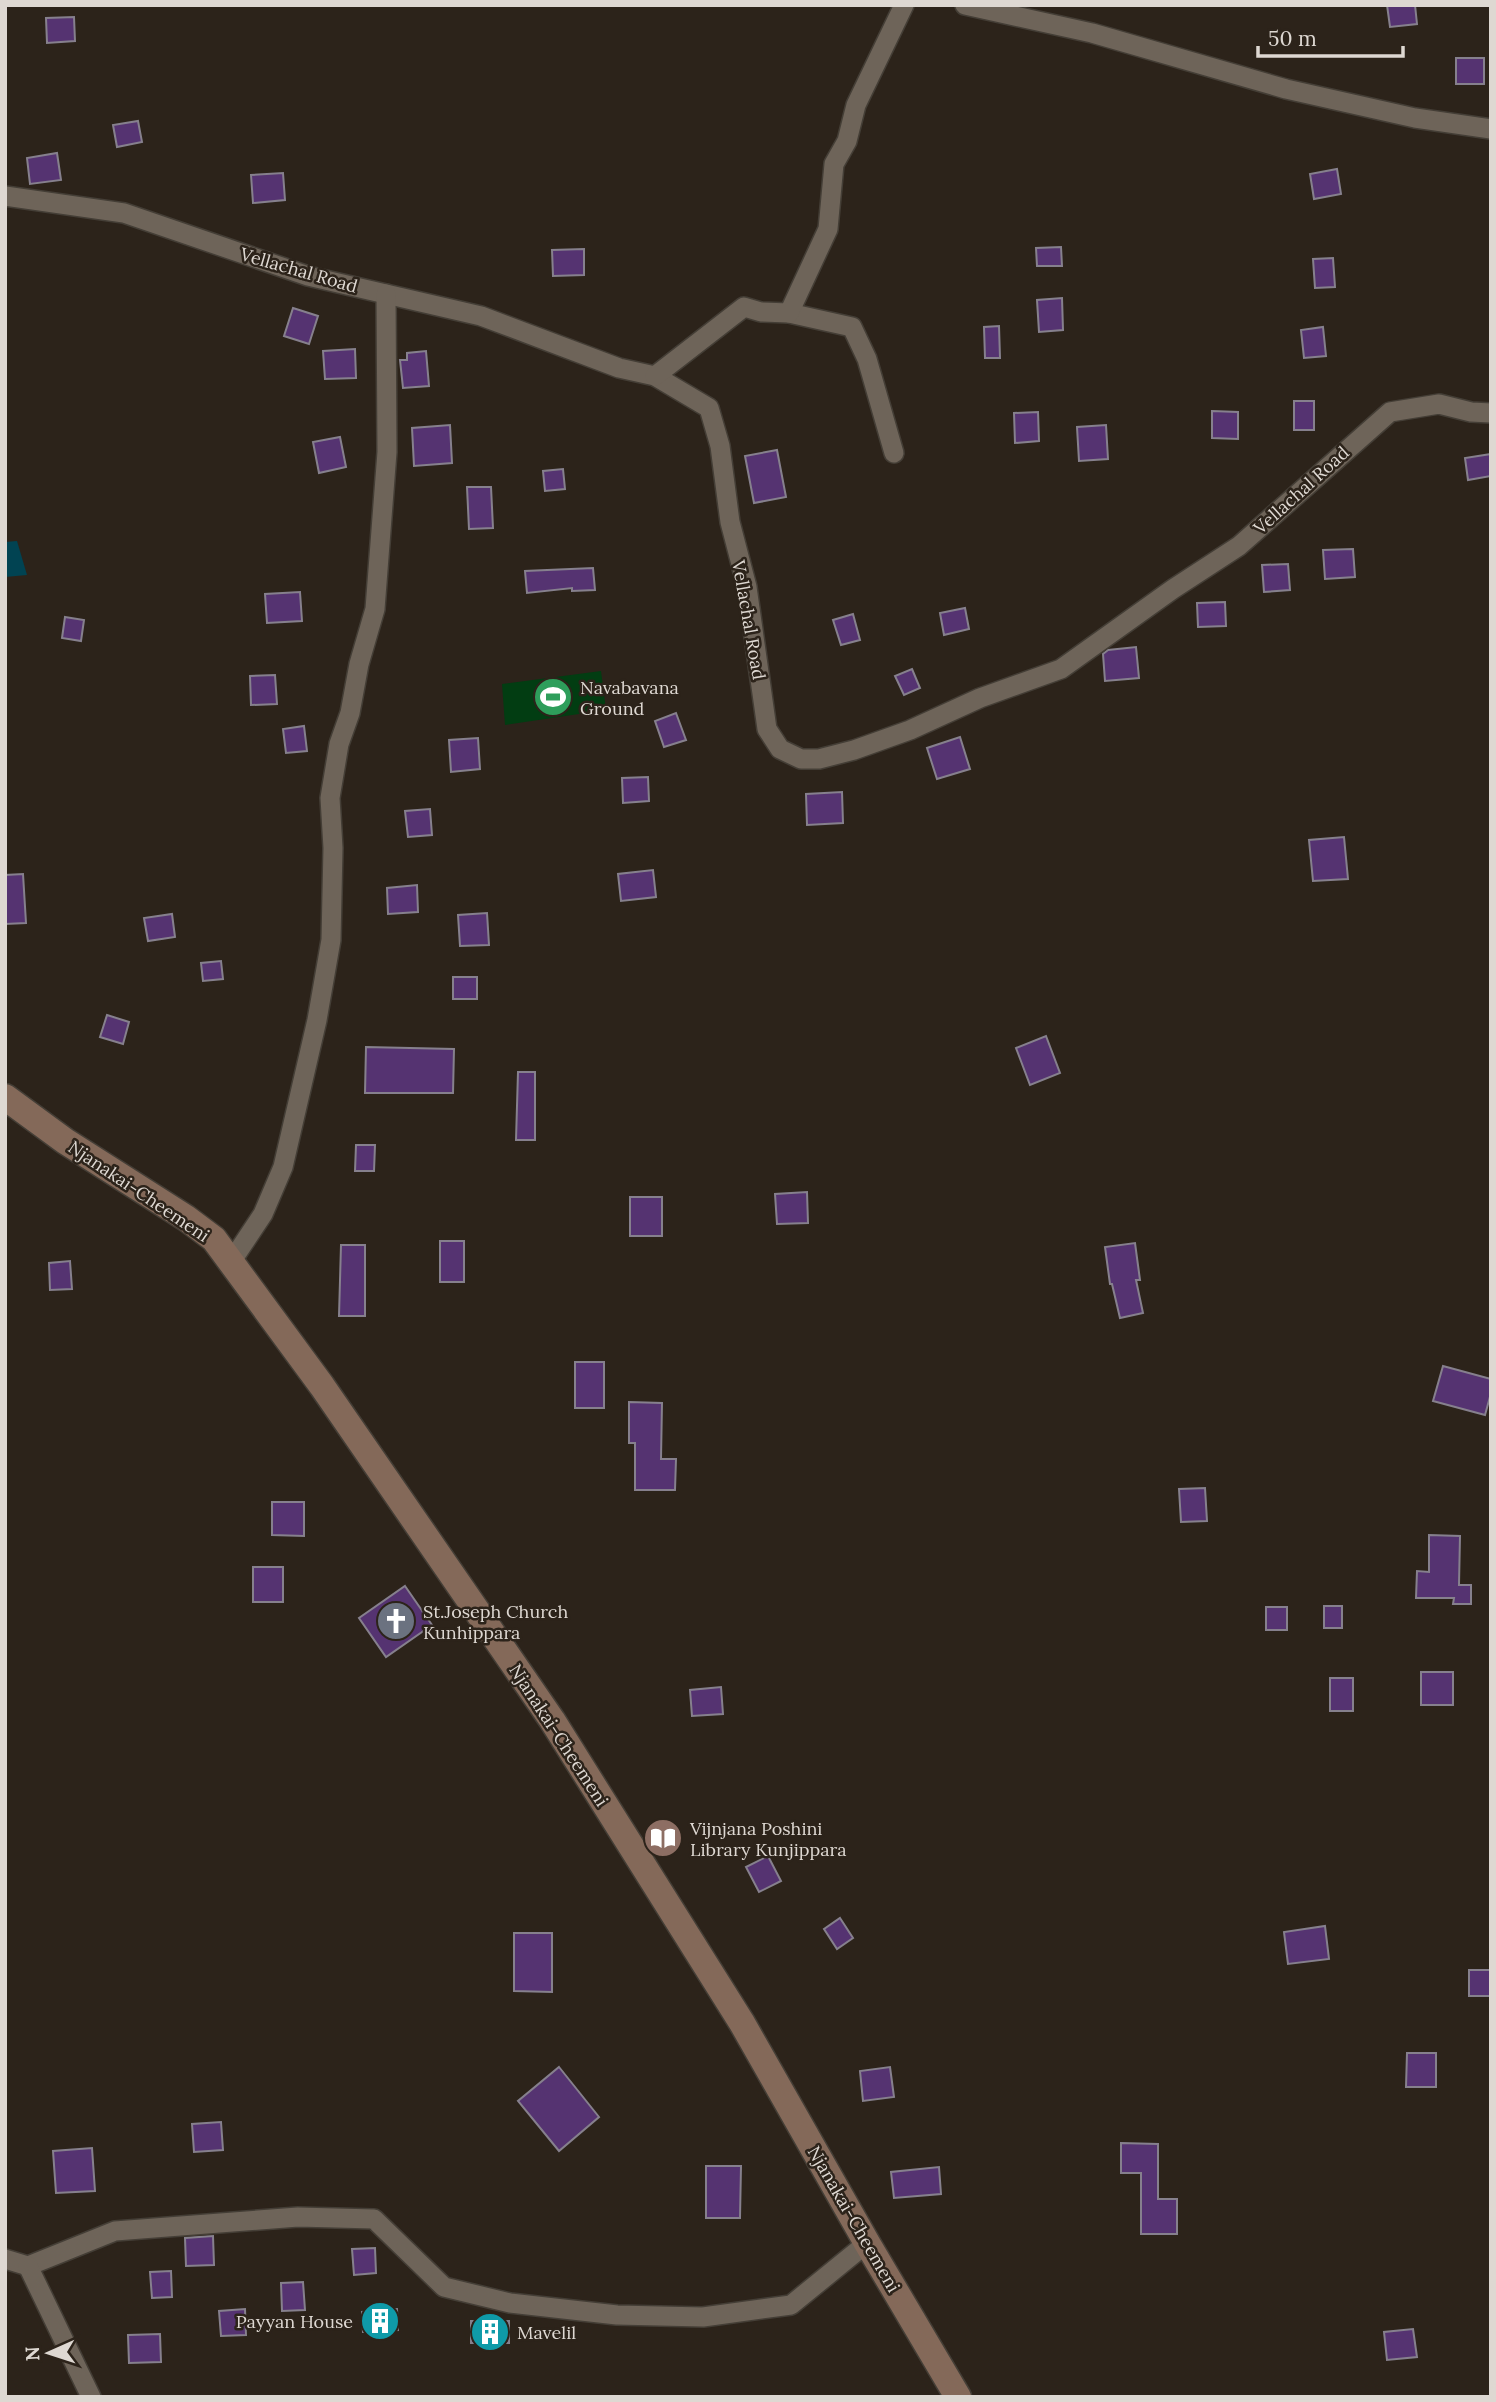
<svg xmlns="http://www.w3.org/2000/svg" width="1496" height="2402" font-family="Lora,serif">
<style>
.green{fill:#023d12}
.water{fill:#014352}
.building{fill:#553371;stroke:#86808d;stroke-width:2}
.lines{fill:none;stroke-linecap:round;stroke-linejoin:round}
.minor-casing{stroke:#443e36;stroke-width:22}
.secondary-casing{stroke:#443e36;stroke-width:29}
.minor{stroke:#6e6459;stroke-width:19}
.secondary{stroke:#846959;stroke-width:26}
.labels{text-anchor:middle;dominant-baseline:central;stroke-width:5;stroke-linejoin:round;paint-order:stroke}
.street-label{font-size:18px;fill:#ded8d2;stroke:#2c231a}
.poi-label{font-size:18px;fill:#ded8d2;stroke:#2c231a;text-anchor:start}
</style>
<rect width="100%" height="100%" fill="#2c231a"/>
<path class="green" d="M601 671 606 710 505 725 502 684Z"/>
<path class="water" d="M17 541 27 575 5 577V542Z"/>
<g class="building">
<path d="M1387 5H1415L1417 24 1390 27Z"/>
<path d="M74 17 75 41 47 43 46 18Z"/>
<rect x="1456" y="58" width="28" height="26"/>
<path d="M138 121 142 142 117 147 113 125Z"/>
<path d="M57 153 61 180 30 184 27 158Z"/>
<path d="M1337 169 1341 194 1314 199 1310 174Z"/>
<path d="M283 173 285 200 253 203 251 175Z"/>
<path d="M1061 247 1062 266H1037L1036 248Z"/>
<path d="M584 249V275L553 276 552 250Z"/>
<path d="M1333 258 1335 287 1315 288 1313 259Z"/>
<path d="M1062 298 1063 330 1039 332 1037 300Z"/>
<path d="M293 308 318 316 309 344 284 336Z"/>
<path d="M999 326 1000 358H985L984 327Z"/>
<path d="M1323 327 1326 356 1304 358 1301 330Z"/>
<path d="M355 349 356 378 325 379 323 351Z"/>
<path d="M426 351 429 386 403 388 400 360H407V353Z"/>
<rect x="1294" y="401" width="20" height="29"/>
<path d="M1212 411 1238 412V439L1212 438Z"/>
<path d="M1038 412 1039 441 1015 443 1014 413Z"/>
<path d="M450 425 452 463 414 466 412 428Z"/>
<path d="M1106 425 1108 459 1079 461 1077 427Z"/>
<path d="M340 437 346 467 319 473 313 442Z"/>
<path d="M777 450 786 497 754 503 745 456Z"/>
<path d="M1491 454V476L1468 480 1465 458Z"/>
<path d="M563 469 565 489 545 491 543 471Z"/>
<path d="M467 487H491L493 528 469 529Z"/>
<path d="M1353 549 1355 577 1325 579 1323 550Z"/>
<path d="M1288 564 1290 590 1264 592 1262 565Z"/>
<path d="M593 568 595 590 572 591V588L527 593 525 571Z"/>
<path d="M300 592 302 621 267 623 265 594Z"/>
<path d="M1225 602 1226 626 1198 627 1197 603Z"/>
<path d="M965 608 969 629 944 635 940 613Z"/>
<path d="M853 614 860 640 841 645 833 620Z"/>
<path d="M65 617 84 620 81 641 62 638Z"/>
<path d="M1136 647 1139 678 1105 681 1103 654 1108 650Z"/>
<path d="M912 669 920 688 904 695 895 676Z"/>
<path d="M275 675 277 704 251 705 250 676Z"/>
<path d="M676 713 686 740 664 747 655 721Z"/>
<path d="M304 726 307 751 286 753 283 729Z"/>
<path d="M960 737 970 769 937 779 927 748Z"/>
<path d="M478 738 480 769 451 772 449 740Z"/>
<path d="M648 777 649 801 623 803 622 778Z"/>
<path d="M842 792 843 823 807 825 806 794Z"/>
<path d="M430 809 432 835 408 837 405 811Z"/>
<path d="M1344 837 1348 879 1313 881 1309 840Z"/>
<path d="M653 870 656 897 621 901 618 874Z"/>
<path d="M23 874 26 923 5 924V875Z"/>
<path d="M417 885 418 912 388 914 387 888Z"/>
<path d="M487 913 489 945 460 946 458 915Z"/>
<path d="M172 914 175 937 148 941 144 918Z"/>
<path d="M221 961 223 979 203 981 201 963Z"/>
<rect x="453" y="977" width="24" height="22"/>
<path d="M107 1015 129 1022 123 1044 100 1037Z"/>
<path d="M1046 1036 1060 1073 1030 1085 1016 1048Z"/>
<path d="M366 1047 454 1049 453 1093H365Z"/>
<path d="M518 1072H535V1140H516Z"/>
<path d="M356 1145H375L374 1171H355Z"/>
<path d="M807 1192 808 1223 777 1224 775 1194Z"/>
<rect x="630" y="1197" width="32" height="39"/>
<rect x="440" y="1241" width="24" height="41"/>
<path d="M1135 1243 1140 1280H1136L1143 1313 1120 1318 1112 1284H1110L1105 1247Z"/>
<path d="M341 1245H365V1316H339Z"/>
<path d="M70 1261 72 1289 50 1290 49 1263Z"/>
<rect x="575" y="1362" width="29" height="46"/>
<path d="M1443 1366 1491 1379V1393L1485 1415 1433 1401Z"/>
<path d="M629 1402 662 1403 661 1459H676L675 1490H635V1443H629Z"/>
<path d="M1205 1488 1207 1521 1181 1522 1179 1489Z"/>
<path d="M272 1502H304V1536L272 1535Z"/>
<path d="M1429 1535 1460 1536 1459 1585H1471V1604H1453L1454 1598H1416L1417 1571 1429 1572Z"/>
<rect x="253" y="1567" width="30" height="35"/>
<path d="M405 1586 432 1625 386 1657 359 1618Z"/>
<rect x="1324" y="1606" width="18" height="22"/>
<rect x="1266" y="1607" width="21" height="23"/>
<rect x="1421" y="1672" width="32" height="33"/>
<rect x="1330" y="1678" width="23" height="33"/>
<path d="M721 1687 723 1714 692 1716 690 1690Z"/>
<path d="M664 1821 678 1844 662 1854 647 1831Z"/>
<path d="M768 1856 781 1881 759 1892 746 1867Z"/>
<path d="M840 1918 853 1938 837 1949 824 1929Z"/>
<path d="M1325 1926 1329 1959 1288 1964 1284 1932Z"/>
<path d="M514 1933H552V1992L514 1991Z"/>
<rect x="1469" y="1970" width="22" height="26"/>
<path d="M1407 2053H1436V2087H1406Z"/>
<path d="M559 2067 599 2117 559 2151 518 2101Z"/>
<path d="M890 2067 894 2097 863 2101 860 2071Z"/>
<path d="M221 2122 223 2150 194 2152 192 2124Z"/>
<path d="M1121 2143 1158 2144V2199H1177V2234H1141V2173H1121Z"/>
<path d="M92 2148 95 2191 56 2193 53 2151Z"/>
<path d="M706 2166H741L740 2218H706Z"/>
<path d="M939 2167 941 2194 894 2198 891 2172Z"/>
<path d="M213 2236 214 2265 186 2266 185 2238Z"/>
<path d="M375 2248 376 2273 354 2275 352 2249Z"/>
<path d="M171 2271 172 2297 152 2298 150 2272Z"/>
<path d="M303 2282 305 2310 282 2311 281 2283Z"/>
<path d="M245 2309 246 2335 221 2336 219 2311Z"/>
<path d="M397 2309 398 2330 363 2332 362 2312Z"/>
<rect x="471" y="2321" width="38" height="22"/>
<path d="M1413 2329 1417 2357 1387 2360 1384 2332Z"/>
<path d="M160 2334 161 2362 129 2363 128 2335Z"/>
</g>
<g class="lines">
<defs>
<g id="minor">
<path d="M965 5 1092 33 1286 89 1415 118 1491 129"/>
<path d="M5 196 124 213 308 276 481 316 619 368 655 376 709 408 720 446 730 522 747 587 767 729 780 749 801 759H819L854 750 910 730 980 698 1061 669 1173 589 1239 546 1390 412 1439 404 1471 412 1491 413"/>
<path d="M789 313 852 327 867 359 894 453"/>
<path d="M655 376 744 307 761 312 789 313 828 229 834 164 847 141 856 105 904 5"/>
<path d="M231 1262 263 1214 283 1167 317 1020 331 940 333 848 330 798 339 744 350 713 359 664 375 609 387 452 386 294"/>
<path d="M5 2259 28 2266 115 2231 298 2217 374 2219 444 2287 510 2303 617 2315 703 2317 791 2305 867 2243"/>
<path d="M28 2266 91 2397"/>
</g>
<path id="secondary" d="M5 1097 65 1141 186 1218 214 1239 322 1386 552 1720 742 2023 867 2243 958 2397"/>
</defs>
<use href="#minor" class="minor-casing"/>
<use href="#secondary" class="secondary-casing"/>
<use href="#minor" class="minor"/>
<use href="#secondary" class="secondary"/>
</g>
<defs>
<symbol id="stadium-disc" viewBox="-11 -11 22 22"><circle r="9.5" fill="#2e9e5b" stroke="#2c231a"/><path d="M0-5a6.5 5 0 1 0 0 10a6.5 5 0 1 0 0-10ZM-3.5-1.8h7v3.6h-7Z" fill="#fff"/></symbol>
<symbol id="church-disc" viewBox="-11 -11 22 22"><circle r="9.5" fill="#6b7280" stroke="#2c231a"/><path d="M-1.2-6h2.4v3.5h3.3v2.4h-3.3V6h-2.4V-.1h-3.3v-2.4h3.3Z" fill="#fff"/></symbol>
<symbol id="library-disc" viewBox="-11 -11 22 22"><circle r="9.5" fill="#8d6e63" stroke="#2c231a"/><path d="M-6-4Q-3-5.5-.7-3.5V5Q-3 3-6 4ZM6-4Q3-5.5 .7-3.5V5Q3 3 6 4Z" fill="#fff"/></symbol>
<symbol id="building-disc" viewBox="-11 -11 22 22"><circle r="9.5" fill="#0f9aa8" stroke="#2c231a"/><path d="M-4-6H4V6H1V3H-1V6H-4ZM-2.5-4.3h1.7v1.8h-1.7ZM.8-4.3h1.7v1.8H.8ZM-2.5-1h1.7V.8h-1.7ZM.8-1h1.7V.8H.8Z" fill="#fff"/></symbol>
</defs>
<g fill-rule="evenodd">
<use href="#stadium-disc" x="531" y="675" width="44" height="44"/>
<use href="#church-disc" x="374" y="1599" width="44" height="44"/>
<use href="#library-disc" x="641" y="1816" width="44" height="44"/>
<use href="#building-disc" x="358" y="2299" width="44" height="44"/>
<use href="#building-disc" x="468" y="2310" width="44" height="44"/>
</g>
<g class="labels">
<g class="street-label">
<text transform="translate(299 270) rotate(16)">Vellachal Road</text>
<text transform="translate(1301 490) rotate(-42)">Vellachal Road</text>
<text transform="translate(749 620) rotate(80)">Vellachal Road</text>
<text transform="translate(139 1191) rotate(34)">Njanakai-Cheemeni</text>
<text transform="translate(559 1735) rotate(57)">Njanakai-Cheemeni</text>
<text transform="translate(854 2219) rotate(60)">Njanakai-Cheemeni</text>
</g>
<g class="poi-label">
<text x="580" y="687">Navabavana<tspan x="580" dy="21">Ground</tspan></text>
<text x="423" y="1611">St.Joseph Church<tspan x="423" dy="21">Kunhippara</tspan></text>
<text x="690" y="1828">Vijnjana Poshini<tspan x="690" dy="21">Library Kunjippara</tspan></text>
<text x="353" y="2321" text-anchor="end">Payyan House</text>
<text x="517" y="2332">Mavelil</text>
</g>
</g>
<rect width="1496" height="2402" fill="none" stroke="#ded8d2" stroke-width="14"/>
<g transform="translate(49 2353) rotate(267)" stroke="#2c231a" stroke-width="5" paint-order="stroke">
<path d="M0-5L12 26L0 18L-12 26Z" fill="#ded8d2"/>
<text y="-10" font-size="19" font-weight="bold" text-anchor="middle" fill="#ded8d2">N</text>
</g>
<path d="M1258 46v10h145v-10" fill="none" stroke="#ded8d2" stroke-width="3.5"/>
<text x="1268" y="46" font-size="21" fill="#ded8d2" stroke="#2c231a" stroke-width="5" paint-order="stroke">50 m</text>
</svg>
